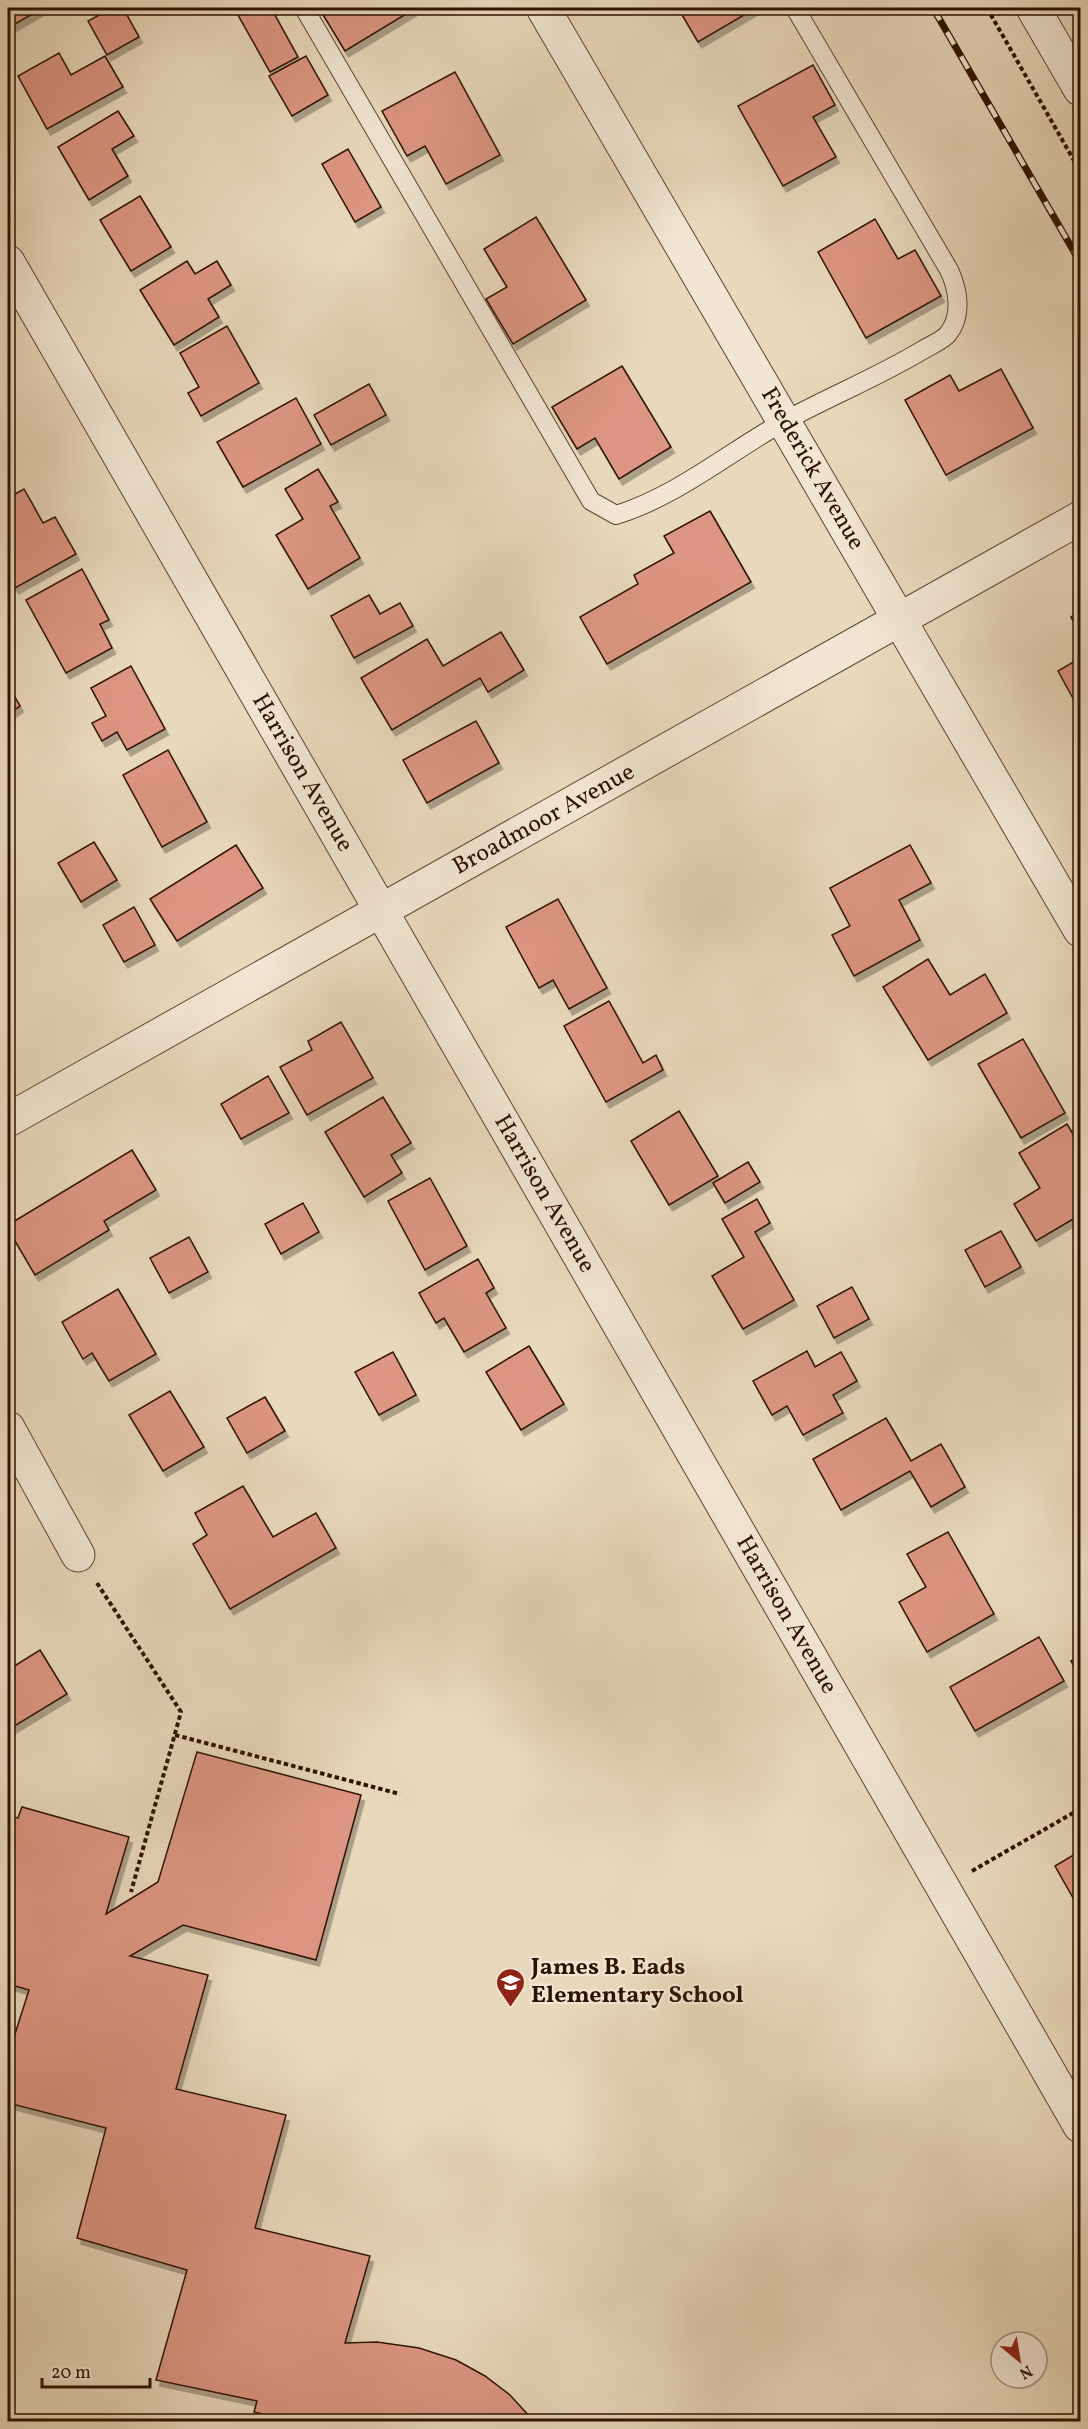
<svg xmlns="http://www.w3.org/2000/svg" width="1088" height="2429" font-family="Vollkorn,serif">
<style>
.building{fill:#dd9683;stroke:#2e1200;stroke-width:1.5;filter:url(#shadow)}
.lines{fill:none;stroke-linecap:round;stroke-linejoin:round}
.service-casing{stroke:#5d442f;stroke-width:20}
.minor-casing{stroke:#5d442f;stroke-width:35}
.tertiary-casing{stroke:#5d442f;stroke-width:35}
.path{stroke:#2e1200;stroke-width:4;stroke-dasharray:4.5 3;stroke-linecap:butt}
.service{stroke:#f1e6d3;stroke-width:18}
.minor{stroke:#f1e6d3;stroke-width:33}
.tertiary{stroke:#f1e6d3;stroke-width:33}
.rail-casing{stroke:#2e1200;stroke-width:7}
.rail{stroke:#f1e6d3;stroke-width:4.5;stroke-dasharray:14;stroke-linecap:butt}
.labels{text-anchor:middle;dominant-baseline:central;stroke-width:4.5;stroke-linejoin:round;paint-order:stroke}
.street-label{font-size:24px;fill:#2e1200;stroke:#f1e6d3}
.poi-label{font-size:24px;font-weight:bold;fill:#2e1200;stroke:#f1e6d3;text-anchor:start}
</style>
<defs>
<filter id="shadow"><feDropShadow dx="3.5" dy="6" stdDeviation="0" flood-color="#0004"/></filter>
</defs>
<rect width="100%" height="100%" fill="#e9d9bc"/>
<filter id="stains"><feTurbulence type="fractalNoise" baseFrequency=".00333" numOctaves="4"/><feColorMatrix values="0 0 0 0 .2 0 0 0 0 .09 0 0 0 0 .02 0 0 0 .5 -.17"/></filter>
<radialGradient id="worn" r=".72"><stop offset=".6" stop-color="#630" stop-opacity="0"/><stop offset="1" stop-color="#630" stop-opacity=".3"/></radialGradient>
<g class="building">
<path d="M8 8H43L8 28Z"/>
<path d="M112 8H123L139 37 107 55 88 21Z"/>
<path d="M251 8H271L298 57 270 72 238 15Z"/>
<path d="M319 8H416L345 51Z"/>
<path d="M678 8H756L698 42Z"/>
<path d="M59 53 71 75 105 56 123 87 47 129 18 76Z"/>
<path d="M306 56 328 95 292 116 269 76Z"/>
<path d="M813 65 835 105 813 117 836 157 783 186 738 106Z"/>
<path d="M455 72 500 155 446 184 425 146 407 156 382 111Z"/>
<path d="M118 111 134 136 112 149 128 176 89 200 58 147Z"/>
<path d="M348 149 381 207 355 222 322 164Z"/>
<path d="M140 196 171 247 131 271 100 220Z"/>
<path d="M536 217 586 300 513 344 486 299 507 287 484 249Z"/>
<path d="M875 219 898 259 915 250 941 296 866 338 818 252Z"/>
<path d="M187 261 195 274 217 261 231 285 208 299 219 317 174 345 140 290Z"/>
<path d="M227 326 259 383 201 416 188 393 199 387 180 353Z"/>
<path d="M622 366 671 447 619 479 595 438 577 449 552 407Z"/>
<path d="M1001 369 1033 428 946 475 905 400 950 375 959 391Z"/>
<path d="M369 384 386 415 331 445 314 415Z"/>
<path d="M296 398 321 444 243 487 217 442Z"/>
<path d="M318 469 338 502 330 506 360 558 308 589 276 535 303 519 285 489Z"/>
<path d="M24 489 43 523 55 517 76 554 15 588 8 574V498Z"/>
<path d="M710 511 751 582 607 664 580 617 638 584 634 575 674 553 664 536Z"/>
<path d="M82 569 109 620 100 624 112 648 66 673 26 600Z"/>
<path d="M369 595 380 614 400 603 413 626 354 658 331 616Z"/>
<path d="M1080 611V634L1071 617Z"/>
<path d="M501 632 524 670 488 692 480 678 392 730 361 678 427 639 443 666Z"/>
<path d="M1080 658V711L1058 671Z"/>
<path d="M131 666 165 729 127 750 117 732 102 741 92 723 106 716 91 688Z"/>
<path d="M8 685 20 706 8 714Z"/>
<path d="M476 721 499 763 427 803 403 760Z"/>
<path d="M168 750 207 822 162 847 123 775Z"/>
<path d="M94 842 117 880 81 902 58 863Z"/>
<path d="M236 845 263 888 177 941 150 899Z"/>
<path d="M910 845 931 883 899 900 920 940 854 976 832 935 850 926 830 888Z"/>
<path d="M558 899 607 988 569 1009 553 980 539 988 506 927Z"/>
<path d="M134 907 155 945 124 962 103 925Z"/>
<path d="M928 959 950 995 985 974 1007 1013 928 1060 883 987Z"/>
<path d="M609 1001 643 1063 656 1055 663 1070 606 1102 564 1026Z"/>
<path d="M341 1022 373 1078 307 1115 280 1067 312 1050 308 1041Z"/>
<path d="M1023 1039 1065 1113 1021 1138 978 1064Z"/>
<path d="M268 1076 289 1113 241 1139 221 1104Z"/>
<path d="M383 1097 411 1143 391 1155 402 1173 364 1197 325 1132Z"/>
<path d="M679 1111 718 1176 669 1205 631 1141Z"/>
<path d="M1067 1124 1080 1146V1215L1036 1241 1014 1204 1040 1188 1019 1153Z"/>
<path d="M132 1150 156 1190 104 1221 109 1230 35 1275 8 1229V1225Z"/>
<path d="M748 1162 760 1182 725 1203 713 1183Z"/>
<path d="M430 1178 467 1246 425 1270 388 1201Z"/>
<path d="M757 1199 770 1223 755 1232 794 1300 743 1329 712 1276 744 1257 722 1219Z"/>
<path d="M303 1203 319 1232 281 1254 265 1224Z"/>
<path d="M1001 1231 1021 1267 985 1287 965 1250Z"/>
<path d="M189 1237 208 1272 169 1293 150 1258Z"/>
<path d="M478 1259 494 1288 486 1293 506 1328 464 1352 444 1318 436 1323 419 1293Z"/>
<path d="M852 1287 869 1319 834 1338 817 1306Z"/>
<path d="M118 1289 156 1354 109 1381 92 1353 83 1359 62 1322Z"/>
<path d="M529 1346 564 1404 521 1430 486 1372Z"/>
<path d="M807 1351 815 1367 841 1352 857 1381 833 1395 843 1413 803 1435 787 1406 772 1415 753 1381Z"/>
<path d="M393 1352 416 1395 379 1415 355 1372Z"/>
<path d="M170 1391 204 1447 163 1471 129 1415Z"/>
<path d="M265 1397 285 1431 247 1453 227 1418Z"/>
<path d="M886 1418 911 1461 941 1444 965 1487 931 1507 910 1471 841 1510 813 1459Z"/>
<path d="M243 1486 273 1537 316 1513 336 1548 230 1609 193 1544 207 1535 195 1513Z"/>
<path d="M948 1532 994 1614 927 1652 899 1602 926 1587 907 1554Z"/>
<path d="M1039 1637 1064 1681 975 1731 950 1687Z"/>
<path d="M40 1650 67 1694 8 1730V1670Z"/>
<path d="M1080 1655V1677L1071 1661Z"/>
<path d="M197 1752 361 1795 316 1960 183 1925 130 1956 208 1975 176 2089 286 2115 255 2228 370 2256 345 2343 377 2342 419 2348 456 2360 485 2376 510 2395 531 2418 526 2422H267L262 2414 254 2412 257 2401 156 2380 187 2270 77 2238 106 2128 8 2103V2056L29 1990 8 1984V1816L18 1818 22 1807 129 1837 106 1914 158 1882Z"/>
<path d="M1080 1851V1910L1055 1866Z"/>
</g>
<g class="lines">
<defs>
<path id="service" d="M304 8 591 501 616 515C677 496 728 453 783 422 828 397 876 378 921 351 929 346 942 341 948 334 963 315 958 289 949 270L795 8"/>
<g id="minor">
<path d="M543 8 1080 930"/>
<path d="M1033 8 1080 89"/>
<path d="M8 262 1080 2126"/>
<path d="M8 1428 78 1555"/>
</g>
<path id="tertiary" d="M8 1120 1080 518"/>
</defs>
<use href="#service" class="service-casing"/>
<use href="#minor" class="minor-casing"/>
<use href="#tertiary" class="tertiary-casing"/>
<g class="path">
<path d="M987 8 1080 171"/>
<path d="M97 1583 181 1712 131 1892"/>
<path d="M175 1735 400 1794"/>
<path d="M972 1871 1080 1809"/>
</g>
<use href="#service" class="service"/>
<use href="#minor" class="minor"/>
<use href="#tertiary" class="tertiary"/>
<defs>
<path id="rail" d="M933 8 1080 262"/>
</defs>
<use href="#rail" class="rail-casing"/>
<use href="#rail" class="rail"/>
</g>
<defs>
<symbol id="school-pin" viewBox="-11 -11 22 30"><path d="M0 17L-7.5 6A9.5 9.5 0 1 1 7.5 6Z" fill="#8f2418" stroke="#f1e6d3"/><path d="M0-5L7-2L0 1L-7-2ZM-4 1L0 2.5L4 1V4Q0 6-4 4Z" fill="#fff"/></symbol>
</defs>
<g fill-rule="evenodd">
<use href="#school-pin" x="494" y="1966" width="33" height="45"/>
</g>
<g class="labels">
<g class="street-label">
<text transform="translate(812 469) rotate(60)">Frederick Avenue</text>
<text transform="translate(302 773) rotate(60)">Harrison Avenue</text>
<text transform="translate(544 820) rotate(-29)">Broadmoor Avenue</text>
<text transform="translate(544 1194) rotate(60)">Harrison Avenue</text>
<text transform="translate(786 1615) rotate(60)">Harrison Avenue</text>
</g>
<g class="poi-label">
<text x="531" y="1968">James B. Eads<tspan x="531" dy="28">Elementary School</tspan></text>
</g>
</g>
<rect width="1088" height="2429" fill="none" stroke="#e9d9bc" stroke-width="30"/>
<rect x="9" y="9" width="1070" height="2411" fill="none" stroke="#2e1200" stroke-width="3"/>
<rect x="15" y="15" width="1058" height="2399" fill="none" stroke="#2e1200" stroke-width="1.5"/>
<g transform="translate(1019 2360) rotate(150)"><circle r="28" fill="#f1e6d3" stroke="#a3917f" stroke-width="1.5"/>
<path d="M0-4.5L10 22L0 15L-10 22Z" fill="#8f2418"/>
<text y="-9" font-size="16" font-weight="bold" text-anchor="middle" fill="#2e1200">N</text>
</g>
<path d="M42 2378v9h108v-9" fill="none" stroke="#2e1200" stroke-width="3"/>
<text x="51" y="2378" font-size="18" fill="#2e1200" stroke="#f1e6d3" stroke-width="4.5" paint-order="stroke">20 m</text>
<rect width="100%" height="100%" filter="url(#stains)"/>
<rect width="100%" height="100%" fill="url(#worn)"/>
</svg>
